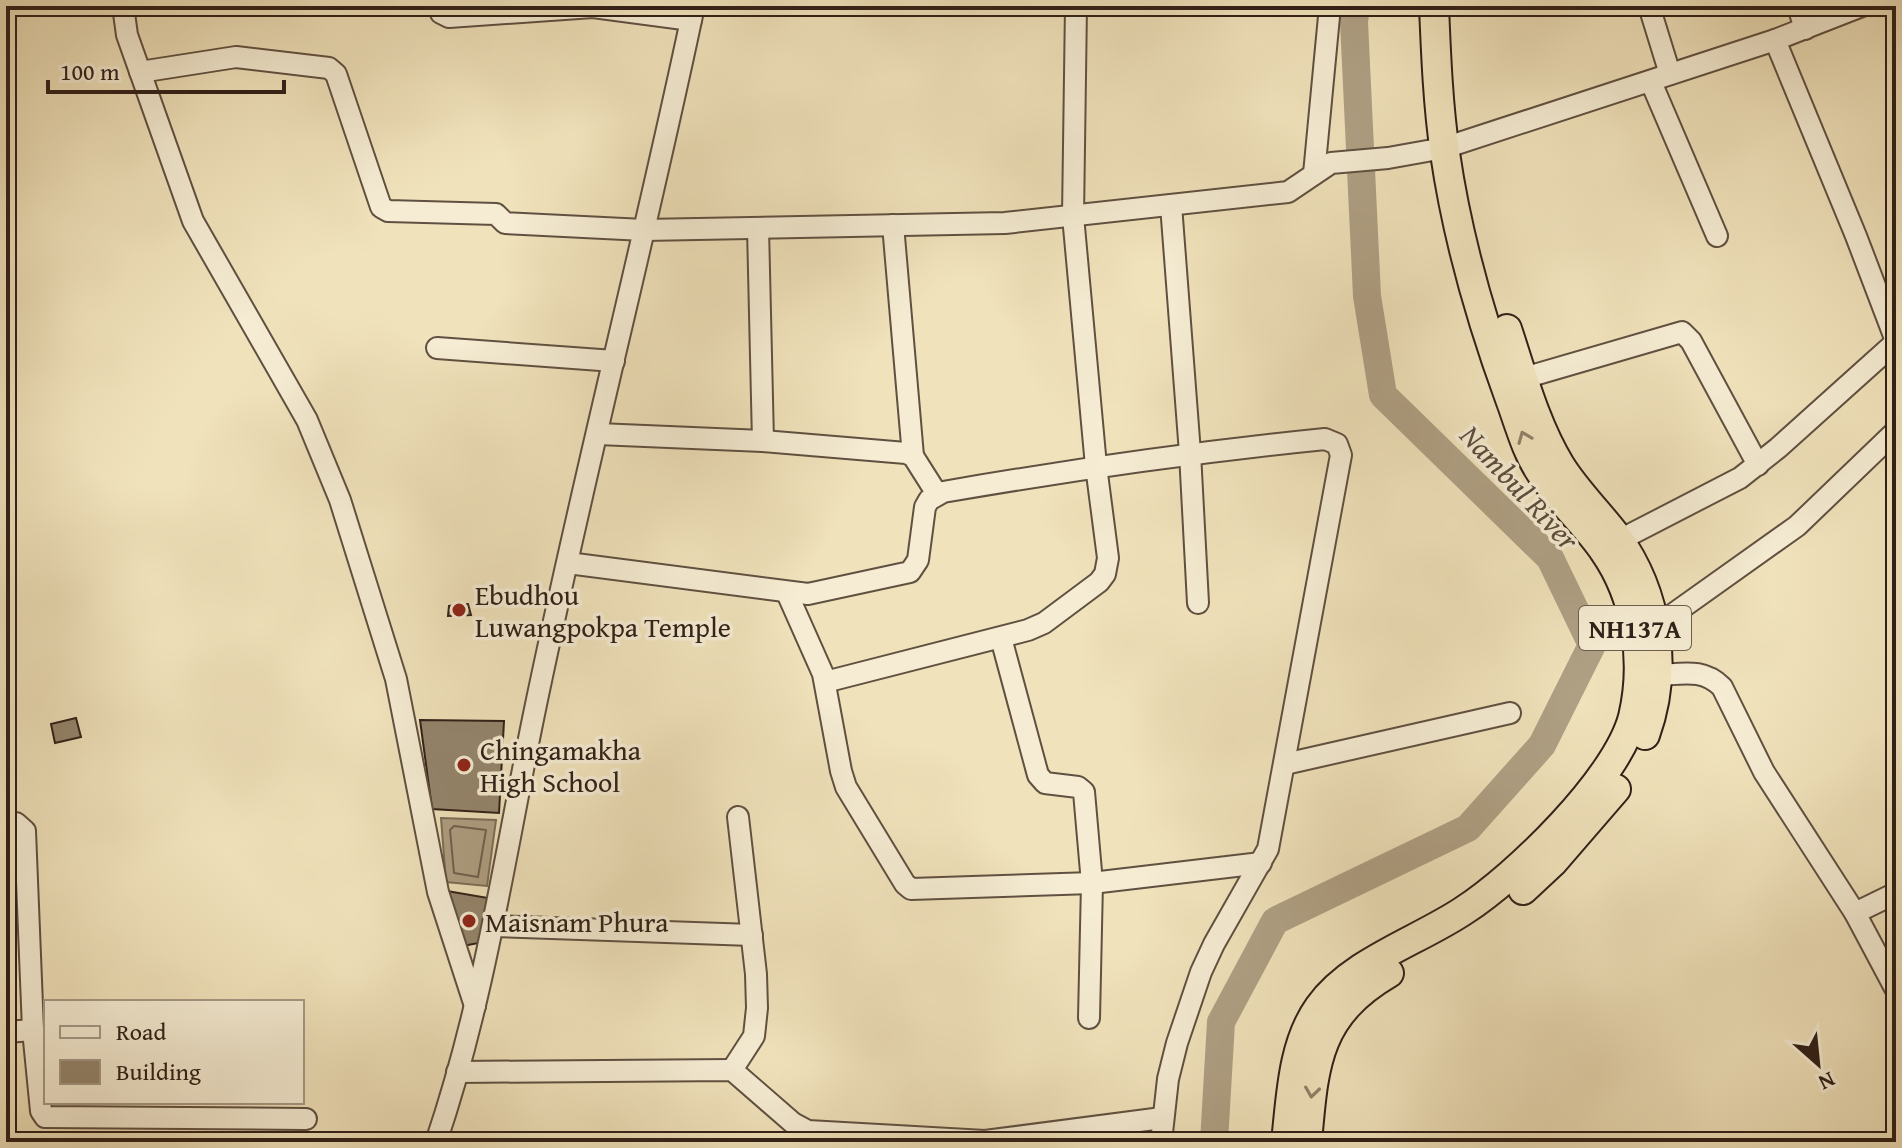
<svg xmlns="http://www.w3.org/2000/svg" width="1902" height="1148" font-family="'Gentium Book Plus',serif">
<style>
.water{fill:#afa084;stroke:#7c6d59;stroke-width:2}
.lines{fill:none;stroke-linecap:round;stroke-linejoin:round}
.shore{stroke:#70604e;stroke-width:2}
.river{stroke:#afa084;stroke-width:28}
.building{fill:#94856d;stroke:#302018;stroke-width:2}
.minor-casing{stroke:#605041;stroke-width:24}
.highway-casing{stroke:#302018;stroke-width:32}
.minor{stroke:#f5ecd3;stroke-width:20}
.highway{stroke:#f0e2bb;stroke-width:28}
.oneway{stroke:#90816a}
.poi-dot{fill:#8f2418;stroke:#f5ecd3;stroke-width:3}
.labels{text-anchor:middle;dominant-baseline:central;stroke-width:7;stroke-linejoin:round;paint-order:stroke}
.shield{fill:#f5ecd3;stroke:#6b5d50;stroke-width:2}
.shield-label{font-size:26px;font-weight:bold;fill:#302018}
.poi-label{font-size:28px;fill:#302018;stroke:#f5ecd3;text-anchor:start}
.water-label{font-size:30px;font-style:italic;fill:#5c4d3e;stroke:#f5ecd3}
</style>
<rect width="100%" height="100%" fill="#f0e2bb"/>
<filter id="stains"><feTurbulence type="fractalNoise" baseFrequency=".0025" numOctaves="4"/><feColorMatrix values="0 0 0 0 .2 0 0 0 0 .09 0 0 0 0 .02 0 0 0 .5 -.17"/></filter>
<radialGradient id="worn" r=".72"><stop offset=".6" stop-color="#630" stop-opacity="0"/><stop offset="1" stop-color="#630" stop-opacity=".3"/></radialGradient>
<path class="water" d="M441 818 496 820 487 886 446 882Z"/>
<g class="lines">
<path class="shore" d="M454 826 486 830 478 877 454 873 450 830Z"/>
<path class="river" d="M1214 1142 1221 1022 1275 921 1468 828 1542 745 1592 645 1550 558 1383 395 1367 296 1354 22 1356 6"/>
</g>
<g class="building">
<path d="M468 604 471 615 448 616 449 606Z"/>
<path d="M76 718 81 737 55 743 51 724Z"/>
<path d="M420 720 504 721 499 813 432 809Z"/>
<path d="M447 891 488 898 479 943 462 946Z"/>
</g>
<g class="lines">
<defs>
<g id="minor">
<path d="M123 6 127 35 193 221 307 420 340 500 396 679 438 892 475 1006"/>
<path d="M440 6 441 13 449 17 593 7 691 20"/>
<path d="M1649 6 1670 74"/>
<path d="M1798 6 1805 29"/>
<path d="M1775 40 1856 236 1896 341"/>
<path d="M140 72 236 57 329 68 336 74 381 207 388 211 496 214 505 223 644 230 1005 223 1288 192 1331 163 1388 158 1444 148 1775 40 1862 6"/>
<path d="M1651 82 1717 236"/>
<path d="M1314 174 1330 6"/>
<path d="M1171 205 1190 453 1198 603"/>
<path d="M893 225 913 456"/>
<path d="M758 228 763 441"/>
<path d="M437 348 614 361"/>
<path d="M1524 378 1682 332 1691 341 1758 465"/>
<path d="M598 434 763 441 906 453 913 456 937 494"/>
<path d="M1610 545 1740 478 1778 448 1896 342"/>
<path d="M568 563 808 594 910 572 918 560 925 507 929 500 943 492C1070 470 1197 452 1325 439L1337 444 1341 455 1268 849 1214 944 1201 972 1177 1043 1168 1079 1161 1142"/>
<path d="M787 593 823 674 841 771 846 787 905 884 911 889 1092 883 1261 863"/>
<path d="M1655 627 1797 526 1896 431"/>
<path d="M1001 638 1038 775 1045 783 1078 787 1084 792 1092 883 1089 1018"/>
<path d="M1658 675C1683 674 1703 668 1722 687L1764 772 1855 913 1896 990"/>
<path d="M825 682 1028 630 1044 623 1099 582 1105 574 1108 558 1096 466 1073 216 1076 6"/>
<path d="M1285 764 1510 713"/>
<path d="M6 823H16L25 831 33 1030 41 1111 45 1117 306 1119"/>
<path d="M1855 913 1896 893"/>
<path d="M493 926 752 935"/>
<path d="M6 1032 33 1030"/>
<path d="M732 1070 754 1036 757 1008 756 974 738 817"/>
<path d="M457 1072 732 1070 793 1123 808 1131 985 1141 1162 1118"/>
<path d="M436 1142C483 1004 504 861 533 719 582 480 644 244 694 6"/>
</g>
<g id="highway">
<path d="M1507 329C1522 374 1535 424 1560 465 1576 491 1599 513 1617 537 1658 594 1669 669 1645 735"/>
<path d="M1523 890 1553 862 1616 789"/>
<path d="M1286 1142C1291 1098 1292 1045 1319 1007 1351 962 1418 941 1463 911 1516 877 1617 779 1633 717 1646 662 1637 598 1604 551 1585 523 1559 501 1541 473 1526 451 1519 423 1510 399 1481 320 1457 236 1445 153 1438 105 1436 55 1434 6"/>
<path d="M1307 1142C1314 1064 1316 1016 1389 973"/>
</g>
</defs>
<use href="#minor" class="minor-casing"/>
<use href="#highway" class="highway-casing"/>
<use href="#minor" class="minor"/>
<use href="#highway" class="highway"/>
</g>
<defs><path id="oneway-chevron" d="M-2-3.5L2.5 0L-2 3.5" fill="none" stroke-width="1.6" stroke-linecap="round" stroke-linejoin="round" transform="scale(2)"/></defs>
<g class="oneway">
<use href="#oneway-chevron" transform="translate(1524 437) rotate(-112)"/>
<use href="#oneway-chevron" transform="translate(1312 1092) rotate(98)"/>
</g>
<g class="poi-dot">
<circle cx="459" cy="610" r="8"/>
<circle cx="464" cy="765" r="8"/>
<circle cx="469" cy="921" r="8"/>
</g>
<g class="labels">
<rect class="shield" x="1579" y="606" width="112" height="44" rx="6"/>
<g class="shield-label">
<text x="1635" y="628">NH137A</text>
</g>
<g class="poi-label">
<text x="475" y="594">Ebudhou<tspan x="475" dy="32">Luwangpokpa Temple</tspan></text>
<text x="480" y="749">Chingamakha<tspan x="480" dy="32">High School</tspan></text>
<text x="485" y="921">Maisnam Phura</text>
</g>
<g class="water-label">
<text transform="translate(1520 487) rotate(47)">Nambul River</text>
</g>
</g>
<rect width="1902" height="1148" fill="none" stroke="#f0e2bb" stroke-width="32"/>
<rect x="8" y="8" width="1886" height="1132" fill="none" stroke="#302018" stroke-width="4"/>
<rect x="16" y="16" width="1870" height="1116" fill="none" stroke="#302018" stroke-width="2"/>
<rect x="44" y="1000" width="260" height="104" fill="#f5ecd3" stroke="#a69a88" stroke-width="2"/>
<rect x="60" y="1026" width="40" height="12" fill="#f5ecd3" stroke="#a69a88" stroke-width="2"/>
<text x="116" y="1040" font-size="24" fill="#302018">Road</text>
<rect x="60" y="1060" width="40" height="24" fill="#94856d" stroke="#a69a88" stroke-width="2"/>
<text x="116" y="1080" font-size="24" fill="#302018">Building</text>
<g transform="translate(1818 1064) rotate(153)" stroke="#f5ecd3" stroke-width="6" paint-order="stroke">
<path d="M0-6L14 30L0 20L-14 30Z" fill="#302018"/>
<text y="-12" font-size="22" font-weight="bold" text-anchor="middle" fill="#302018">N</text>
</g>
<path d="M48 80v12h236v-12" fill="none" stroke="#302018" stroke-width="4"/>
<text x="60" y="80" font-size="24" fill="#302018" stroke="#f5ecd3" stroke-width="6" paint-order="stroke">100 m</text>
<rect width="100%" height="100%" filter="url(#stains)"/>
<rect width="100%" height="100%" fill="url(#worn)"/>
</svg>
